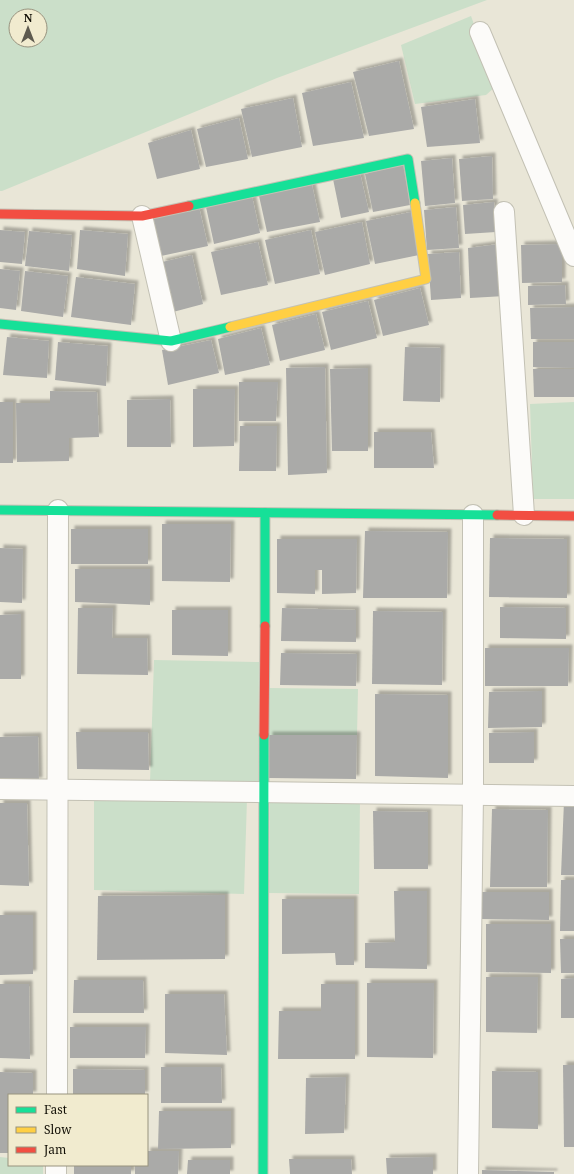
<svg xmlns="http://www.w3.org/2000/svg" width="574" height="1174" font-family="'Noto Serif',serif">
<style>
.green{fill:#cbdfc9;fill-rule:evenodd}
.building{fill:#aaaaa8;filter:url(#shadow)}
.lines{fill:none;stroke-linecap:round;stroke-linejoin:round}
.street-casing{stroke:#c3c1b4;stroke-width:22}
.fast-casing{stroke:#c3c1b4;stroke-width:11}
.slow-casing{stroke:#c3c1b4;stroke-width:11}
.jam-casing{stroke:#c3c1b4;stroke-width:11}
.street{stroke:#fcfbf9;stroke-width:20}
.fast{stroke:#16e098;stroke-width:9}
.slow{stroke:#ffcf43;stroke-width:9}
.jam{stroke:#f24e42;stroke-width:9}
</style>
<defs>
<filter id="shadow"><feDropShadow dx="3.5" dy="-3.5" stdDeviation="1" flood-color="#0004"/></filter>
</defs>
<rect width="100%" height="100%" fill="#e9e6d7"/>
<g class="green">
<path d="M0 0H487L277 78 2 191H0ZM16 16H40V40H16Z"/>
<path d="M471 16 496 86 486 95 415 104 401 45Z"/>
<path d="M574 402V499H533L530 404Z"/>
<path d="M154 660 259 662 258 785 150 782Z"/>
<path d="M269 688 358 689 357 735H269Z"/>
<path d="M270 797 360 798 359 894 269 893Z"/>
<path d="M94 798 247 799 244 894 94 890Z"/>
<path d="M0 1157 9 1158V1165H43V1174H0Z"/>
</g>
<g class="building">
<path d="M399 61 414 129 369 136 353 72Z"/>
<path d="M351 82 364 138 313 146 302 93Z"/>
<path d="M293 98 302 147 252 157 241 109Z"/>
<path d="M475 99 480 143 427 147 421 107Z"/>
<path d="M239 118 248 159 206 167 197 129Z"/>
<path d="M191 130 200 169 157 179 148 143Z"/>
<path d="M492 156 493 199 462 201 459 159Z"/>
<path d="M452 158 455 203 425 206 421 161Z"/>
<path d="M403 165 410 205 373 212 365 174Z"/>
<path d="M360 173 369 212 341 218 333 179Z"/>
<path d="M312 185 320 222 267 232 259 196Z"/>
<path d="M252 196 260 233 214 244 206 207Z"/>
<path d="M494 202 496 232 465 234 463 205Z"/>
<path d="M199 207 208 246 161 256 152 218Z"/>
<path d="M456 207 459 248 427 250 424 210Z"/>
<path d="M411 212 419 255 375 264 366 221Z"/>
<path d="M362 222 370 264 325 275 315 232Z"/>
<path d="M0 230 25 232 22 264 0 262Z"/>
<path d="M80 230 128 234 125 276 77 269Z"/>
<path d="M311 230 320 274 275 284 265 240Z"/>
<path d="M29 231 72 235 69 271 25 266Z"/>
<path d="M258 242 268 285 221 295 211 252Z"/>
<path d="M499 244 505 296 470 298 468 248Z"/>
<path d="M562 244V282L522 283 521 245Z"/>
<path d="M459 252 461 298 431 300 428 254Z"/>
<path d="M192 255 203 304 173 312 162 262Z"/>
<path d="M0 269 20 271 16 310 0 308Z"/>
<path d="M25 271 68 276 63 317 21 311Z"/>
<path d="M76 277 135 284 131 325 71 317Z"/>
<path d="M565 285 566 304 528 305V286Z"/>
<path d="M420 288 429 325 383 336 374 300Z"/>
<path d="M368 301 377 338 331 350 322 312Z"/>
<path d="M574 307V339H531L530 308Z"/>
<path d="M316 314 325 350 280 361 272 325Z"/>
<path d="M261 328 270 365 225 375 218 339Z"/>
<path d="M7 337 49 341 47 378 3 375Z"/>
<path d="M211 340 219 373 168 385 162 350Z"/>
<path d="M58 342 108 346 106 386 55 380Z"/>
<path d="M533 342H574V368L533 367Z"/>
<path d="M405 347 441 348 440 402 403 401Z"/>
<path d="M325 367 327 473 288 475 286 368Z"/>
<path d="M368 368V451H332L330 369Z"/>
<path d="M533 369H574V397H534Z"/>
<path d="M239 382H278L276 421H239Z"/>
<path d="M193 389H235L234 446 193 447Z"/>
<path d="M50 391 97 392 99 437 69 438V461L17 462 16 403H50Z"/>
<path d="M170 399 171 447H127V400Z"/>
<rect x="0" y="402" width="13" height="61"/>
<path d="M240 426H277L276 471H239Z"/>
<path d="M374 432H431L434 468H374Z"/>
<path d="M162 524H231L230 582 162 581Z"/>
<rect x="71" y="529" width="77" height="35"/>
<path d="M365 531 448 532 447 598H363Z"/>
<path d="M490 538 567 539V598L489 597Z"/>
<path d="M277 539H357L356 593 322 594V570H315V594L277 593Z"/>
<path d="M0 548 23 549 22 603 0 602Z"/>
<path d="M75 569H150V605L75 602Z"/>
<path d="M500 607 566 608V639L500 638Z"/>
<path d="M78 608H113L112 638H147L148 675 77 674Z"/>
<path d="M282 608 356 610V642L281 641Z"/>
<path d="M172 610H228V656L172 655Z"/>
<path d="M373 611 443 612 442 685 372 684Z"/>
<path d="M21 614V679H0V615Z"/>
<path d="M485 648H569L568 686H485Z"/>
<path d="M281 653 357 654 356 686 280 685Z"/>
<path d="M542 691V727L488 728 489 692Z"/>
<path d="M375 694 448 695V778L375 776Z"/>
<path d="M76 732H148L149 770 77 769Z"/>
<path d="M534 732V763H489V733Z"/>
<path d="M269 735H357L356 779 269 778Z"/>
<path d="M38 736 39 781H0V737Z"/>
<path d="M564 801H574V875H561Z"/>
<path d="M0 803H27L29 886 0 885Z"/>
<path d="M492 809 548 810 547 887H490Z"/>
<path d="M373 811 428 812V869H374Z"/>
<path d="M561 880H574V931H560Z"/>
<path d="M394 891H427V969L365 968V943L395 942Z"/>
<path d="M482 892H549V920L481 919Z"/>
<path d="M225 895V959L97 960 98 896Z"/>
<path d="M282 899H354V965H336L335 953 282 954Z"/>
<path d="M0 915H33V974L0 975Z"/>
<path d="M486 924H551V973L486 972Z"/>
<path d="M560 939H574V973H561Z"/>
<path d="M486 977H538L537 1033 486 1032Z"/>
<path d="M574 978V1018H561V979Z"/>
<path d="M74 980H143L144 1013H73Z"/>
<path d="M367 983H434L433 1058 367 1057Z"/>
<path d="M0 984H29L30 1059 0 1058Z"/>
<path d="M321 984H355V1059H278L279 1011H321Z"/>
<path d="M165 994H224L227 1055 165 1053Z"/>
<path d="M70 1027H146L145 1058H70Z"/>
<path d="M563 1065H574V1147H564Z"/>
<path d="M161 1067H221L222 1103H161Z"/>
<path d="M73 1069 145 1070V1095H73Z"/>
<path d="M492 1071 538 1072V1129L492 1128Z"/>
<path d="M0 1072 33 1073V1095H9V1153H0Z"/>
<path d="M346 1077 344 1133 305 1134 306 1078Z"/>
<path d="M159 1111H231V1148L158 1149Z"/>
<path d="M147 1151H179L178 1174H135V1165H147Z"/>
<path d="M433 1157V1174H387L386 1158Z"/>
<path d="M289 1159H351L352 1174H290Z"/>
<path d="M188 1160H230V1174H187Z"/>
<rect x="74" y="1165" width="57" height="9"/>
<path d="M482 1170 554 1172V1174H482Z"/>
</g>
<g class="lines">
<defs>
<g id="street">
<path d="M480 32 574 256"/>
<path d="M504 212 524 515"/>
<path d="M142 216 171 341"/>
<path d="M0 789 574 796"/>
<path d="M57 1095 58 510"/>
<path d="M56 1174V1165"/>
<path d="M468 1174 473 794V515"/>
</g>
<g id="fast">
<path d="M189 206 408 159 415 203"/>
<path d="M0 324 171 341 230 327"/>
<path d="M0 510 497 515"/>
<path d="M265 626V513"/>
<path d="M263 1174 264 735"/>
</g>
<path id="slow" d="M230 327 426 279 415 203"/>
<g id="jam">
<path d="M0 214 142 216 189 206"/>
<path d="M497 515 574 516"/>
<path d="M264 735 265 626"/>
</g>
</defs>
<use href="#street" class="street-casing"/>
<use href="#fast" class="fast-casing"/>
<use href="#slow" class="slow-casing"/>
<use href="#jam" class="jam-casing"/>
<use href="#street" class="street"/>
<use href="#fast" class="fast"/>
<use href="#slow" class="slow"/>
<use href="#jam" class="jam"/>
</g>
<rect x="8" y="1094" width="140" height="72" fill="#f1ebcf" stroke="#98937f"/>
<rect x="16" y="1107" width="20" height="6" fill="#16e098" stroke="#98937f"/>
<text x="44" y="1114" font-size="12" fill="#120f06">Fast</text>
<rect x="16" y="1127" width="20" height="6" fill="#ffcf43" stroke="#98937f"/>
<text x="44" y="1134" font-size="12" fill="#120f06">Slow</text>
<rect x="16" y="1147" width="20" height="6" fill="#f24e42" stroke="#98937f"/>
<text x="44" y="1154" font-size="12" fill="#120f06">Jam</text>
<g transform="translate(28 28)"><circle r="19" fill="#f1ebcf" stroke="#98937f"/>
<path d="M0-3L7 15L0 10L-7 15Z" fill="#5d5a4f"/>
<text y="-6" font-size="11" font-weight="bold" text-anchor="middle" fill="#120f06">N</text>
</g>
</svg>
